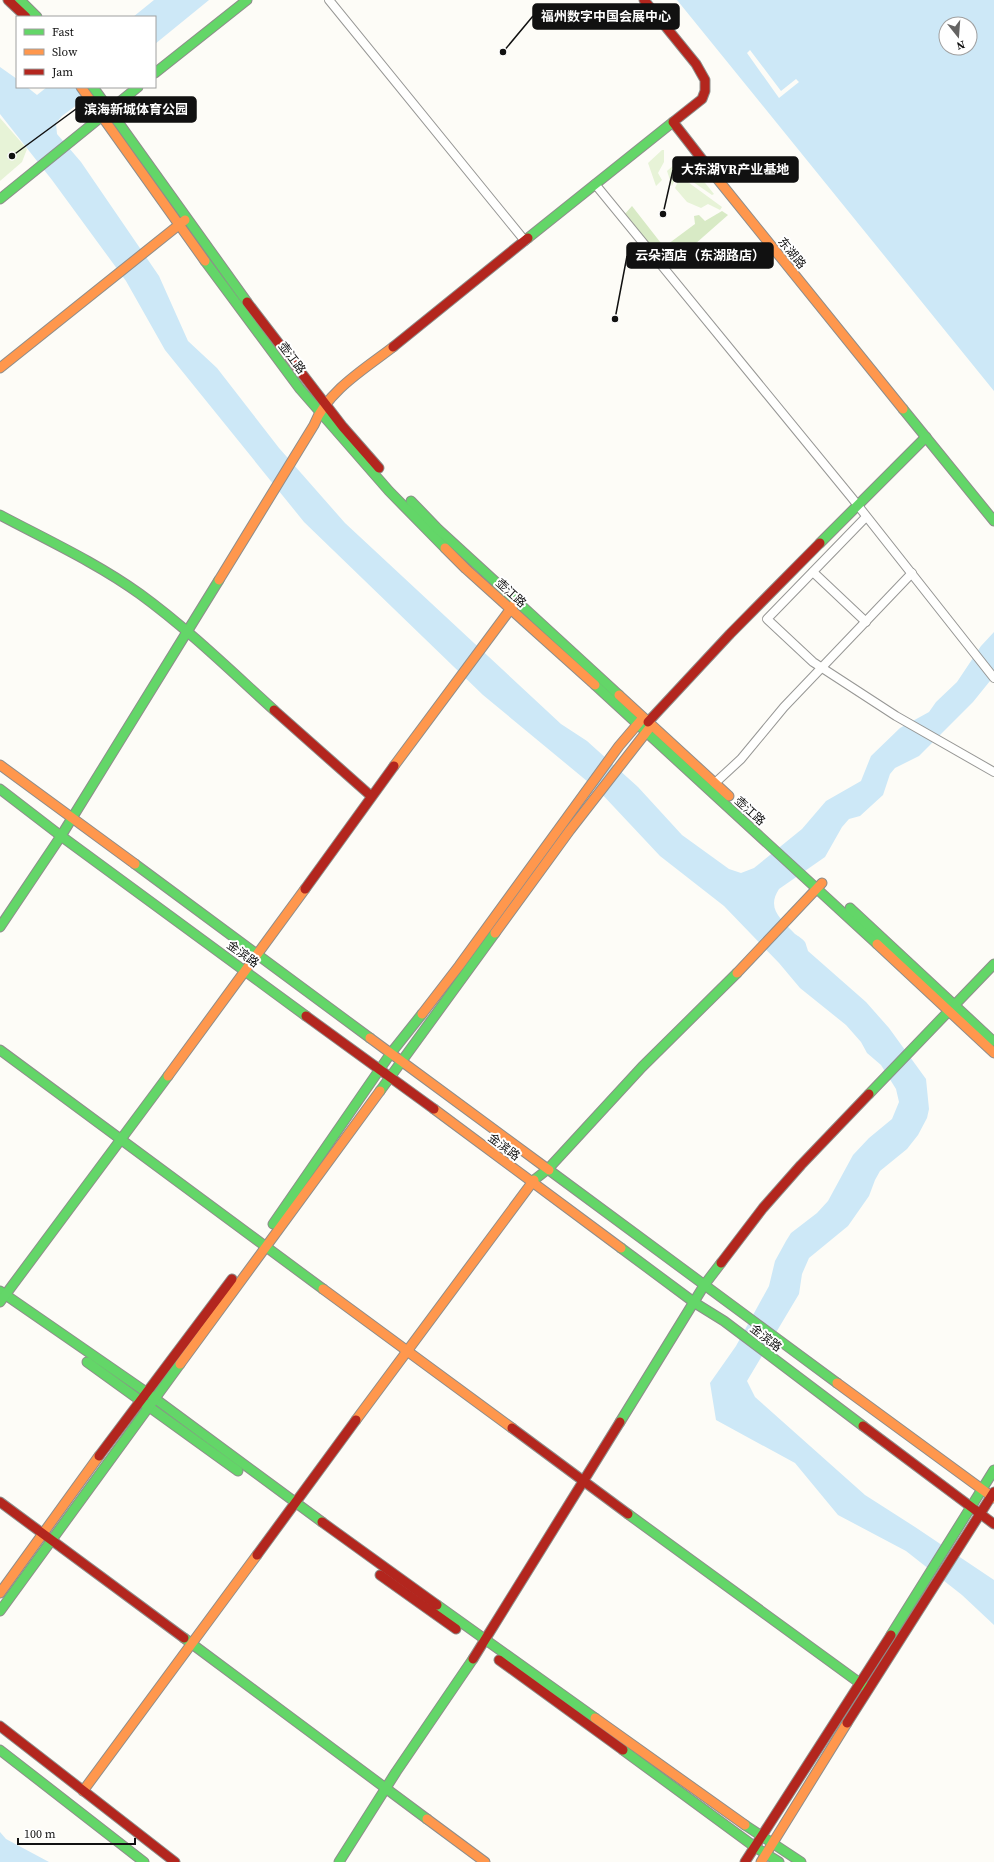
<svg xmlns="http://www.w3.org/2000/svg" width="994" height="1862" font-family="'Source Serif 4','Noto Sans SC',serif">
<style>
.green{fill:#e7f3d7}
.forest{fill:#d8eac5}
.water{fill:#cde8f7;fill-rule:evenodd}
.pier{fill:#fdfcf7}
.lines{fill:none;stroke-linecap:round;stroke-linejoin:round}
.street-casing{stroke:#979795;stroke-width:10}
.fast-casing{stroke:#8e8d8b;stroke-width:11}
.slow-casing{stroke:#8e8d8b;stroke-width:11}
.jam-casing{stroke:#8e8d8b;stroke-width:11}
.street{stroke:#fffffe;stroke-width:8}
.fast{stroke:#63d668;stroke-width:9}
.slow{stroke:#ff974d;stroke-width:9}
.jam{stroke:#b3261e;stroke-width:9}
.labels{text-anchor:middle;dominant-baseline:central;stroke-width:4;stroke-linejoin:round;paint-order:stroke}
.street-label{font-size:12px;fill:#111;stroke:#fff}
.leader{fill:none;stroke:#111;stroke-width:1.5}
.callout-dot{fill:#111;stroke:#fff;stroke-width:1.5}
.callout{fill:#111;stroke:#111;stroke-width:1.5}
.callout-label{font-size:13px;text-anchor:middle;font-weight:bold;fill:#fff}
</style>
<rect width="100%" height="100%" fill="#fdfcf7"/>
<g class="green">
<path d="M0 118 27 149 22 162 0 181Z"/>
<path d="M662 150H664V162L658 173 662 180 656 186 648 163Z"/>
<path d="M683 157 685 159 672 186 667 171Z"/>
<path d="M689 163 714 194 712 195 683 175Z"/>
<path d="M680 177H681L722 207 720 210 708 204 701 208 687 202 675 188Z"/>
</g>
<path class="forest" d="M632 206 664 247 695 224 694 216 699 215 705 221 722 211 728 215 678 259 661 261 624 215Z"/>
<g class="water">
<path d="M154 0H209L155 44V17H133Z"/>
<path d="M677 0H994V391ZM946 24H970V48H946Z"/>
<path d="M0 67 17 79V87H27L37 95 47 87H101L62 116 56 123 57 134 81 162 159 276 188 341 217 368 279 448 345 523 561 724 587 741 638 787 682 835 729 869 741 873 754 868 802 829 826 801 861 781 871 756 900 728 929 712 936 702 957 682 981 646 994 632V676L973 702 919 756 895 768 890 774 883 795 860 816 849 819 842 827 825 857 779 889C766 909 781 919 795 934 798 936 803 939 805 942 806 944 807 948 808 951L866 1002 889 1028 926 1079 929 1109 927 1118 918 1135 907 1149 880 1171 875 1180 869 1196 848 1226 809 1258 802 1274 799 1294 747 1381 755 1397 865 1495 915 1527 994 1580V1625L962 1595 906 1551 838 1515 795 1463 716 1420 710 1383 736 1346 769 1286 775 1261 786 1241 791 1233 817 1213 828 1201 853 1155 869 1138 892 1119 899 1102 896 1089 881 1065 867 1053 861 1042 846 1025 800 988 779 963 724 906 660 856 599 791 483 695 304 522 165 350 126 281 52 180 0 114Z"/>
<path d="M0 1832 6 1839 49 1862H0Z"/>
</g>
<path class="pier" d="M750 50 781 91 796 79 799 82 779 98 747 53Z"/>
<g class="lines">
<defs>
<g id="street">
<path d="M329 0 525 241"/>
<path d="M595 184 852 498 994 678"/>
<path d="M866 517 767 619 813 662 896 716 994 772"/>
<path d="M813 572 866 622"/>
<path d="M715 783 741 759 784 707 912 573"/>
</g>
<g id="fast">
<path d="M20 0 37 17"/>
<path d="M155 73 247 0"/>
<path d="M93 87 247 302"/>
<path d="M0 199 138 87"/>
<path d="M528 238 673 122"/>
<path d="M205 261 300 389 389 491 445 548"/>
<path d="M903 409 994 521"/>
<path d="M411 501 438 529 619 695"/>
<path d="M0 515C47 540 97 563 140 594 188 629 231 671 274 710"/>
<path d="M820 543 926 437"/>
<path d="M595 685 877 944"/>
<path d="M0 789 61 836 306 1016"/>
<path d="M135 864 370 1038"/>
<path d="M850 908 993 1041"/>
<path d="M0 927 61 836 219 580"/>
<path d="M0 1050 323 1289"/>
<path d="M380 1091 495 933"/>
<path d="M869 1094 994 964"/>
<path d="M549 1170 837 1383"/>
<path d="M534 1180 548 1169 642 1067 737 973"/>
<path d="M273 1224 391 1053 422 1014"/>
<path d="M621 1248 695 1303 724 1321 863 1426"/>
<path d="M0 1291 146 1392 322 1522"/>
<path d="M0 1302 168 1076"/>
<path d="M87 1362 238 1471"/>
<path d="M620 1422 705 1284 721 1263"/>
<path d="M628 1514 868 1689"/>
<path d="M437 1605 595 1718"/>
<path d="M0 1611 180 1364"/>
<path d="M891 1635 994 1470"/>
<path d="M184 1638 427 1819"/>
<path d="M0 1750 144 1862"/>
<path d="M623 1750 755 1847 779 1862"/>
<path d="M745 1825 801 1862"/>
<path d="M339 1862 396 1772 473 1659"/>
</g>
<g id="slow">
<path d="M81 87 205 261"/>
<path d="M715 176 903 409"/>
<path d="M0 368 185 220"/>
<path d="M445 548 466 569 595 685"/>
<path d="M219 580 314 425C327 391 366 368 393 347"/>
<path d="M619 695 729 796"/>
<path d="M0 765 135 864"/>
<path d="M394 766 515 603"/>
<path d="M495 933 570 830 651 726"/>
<path d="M877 944 994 1053"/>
<path d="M737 973 822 883"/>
<path d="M422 1014 459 966 619 746 642 719"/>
<path d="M370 1038 549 1170"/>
<path d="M168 1076 305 889"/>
<path d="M434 1109 621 1248"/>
<path d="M323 1289 512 1428"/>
<path d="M180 1364 380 1091"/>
<path d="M837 1383 994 1498"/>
<path d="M356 1420 534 1180"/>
<path d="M0 1593 99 1456"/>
<path d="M595 1718 745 1825"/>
<path d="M83 1791 257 1555"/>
<path d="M427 1819 485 1862"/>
<path d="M761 1862 847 1723"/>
</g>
<g id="jam">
<path d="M8 0 26 17"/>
<path d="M644 0 696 64 705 80V91L702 99 673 122 715 176"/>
<path d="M247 302 343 427 379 468"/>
<path d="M393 347 528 238"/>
<path d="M274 710 371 796"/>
<path d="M648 722 730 634 820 543"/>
<path d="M305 889 394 766"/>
<path d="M306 1016 434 1109"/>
<path d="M721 1263 763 1208 801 1165 869 1094"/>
<path d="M863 1426 994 1524"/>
<path d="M512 1428 628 1514"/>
<path d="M99 1456 232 1279"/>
<path d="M0 1502 184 1638"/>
<path d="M322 1522 437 1605"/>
<path d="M257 1555 356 1420"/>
<path d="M380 1575 456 1629"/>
<path d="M473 1659 620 1422"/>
<path d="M499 1660 623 1750"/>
<path d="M847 1723 994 1492"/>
<path d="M0 1726 175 1862"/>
<path d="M745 1862 891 1635"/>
</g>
</defs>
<use href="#street" class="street-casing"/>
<use href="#fast" class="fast-casing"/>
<use href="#slow" class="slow-casing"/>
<use href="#jam" class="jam-casing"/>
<use href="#street" class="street"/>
<use href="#fast" class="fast"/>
<use href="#slow" class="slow"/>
<use href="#jam" class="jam"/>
</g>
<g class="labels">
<g class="street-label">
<text transform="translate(792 253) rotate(51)">东湖路</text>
<text transform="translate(292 358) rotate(53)">壶江路</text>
<text transform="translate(511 593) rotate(42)">壶江路</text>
<text transform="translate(750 811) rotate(42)">壶江路</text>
<text transform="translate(243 954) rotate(36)">金滨路</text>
<text transform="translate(504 1147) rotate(37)">金滨路</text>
<text transform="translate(766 1338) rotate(38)">金滨路</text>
</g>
</g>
<path class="leader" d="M503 52L533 16M12 156L76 109M663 214L673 170M615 319L627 256"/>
<g class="callout-dot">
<circle cx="503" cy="52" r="4"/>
<circle cx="12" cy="156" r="4"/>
<circle cx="663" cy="214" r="4"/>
<circle cx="615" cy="319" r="4"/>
</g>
<g class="callout">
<rect x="533" y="4" width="146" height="25" rx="4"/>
<rect x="76" y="97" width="120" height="25" rx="4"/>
<rect x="673" y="157" width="125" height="25" rx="4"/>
<rect x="627" y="243" width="146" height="25" rx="4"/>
</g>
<g class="callout-label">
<text x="606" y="21">福州数字中国会展中心</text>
<text x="136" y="114">滨海新城体育公园</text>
<text x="735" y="174">大东湖VR产业基地</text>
<text x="700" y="260">云朵酒店（东湖路店）</text>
</g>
<rect x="16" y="16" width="140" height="72" fill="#ffffff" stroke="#a0a0a0"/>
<rect x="24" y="29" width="20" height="6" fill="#63d668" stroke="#a0a0a0"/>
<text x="52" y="36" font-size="12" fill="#111111">Fast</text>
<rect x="24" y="49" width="20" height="6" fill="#ff974d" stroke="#a0a0a0"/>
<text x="52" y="56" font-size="12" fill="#111111">Slow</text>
<rect x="24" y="69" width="20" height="6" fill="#b3261e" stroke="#a0a0a0"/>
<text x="52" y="76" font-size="12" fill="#111111">Jam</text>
<g transform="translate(958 36) rotate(163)"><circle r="19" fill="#ffffff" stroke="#a0a0a0"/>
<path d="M0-3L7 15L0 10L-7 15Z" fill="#646362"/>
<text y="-6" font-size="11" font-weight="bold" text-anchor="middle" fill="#111111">N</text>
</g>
<path d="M18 1838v6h117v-6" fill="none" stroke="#111111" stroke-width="2"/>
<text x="24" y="1838" font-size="12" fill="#111111" stroke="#ffffff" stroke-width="3" paint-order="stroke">100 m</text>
</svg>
